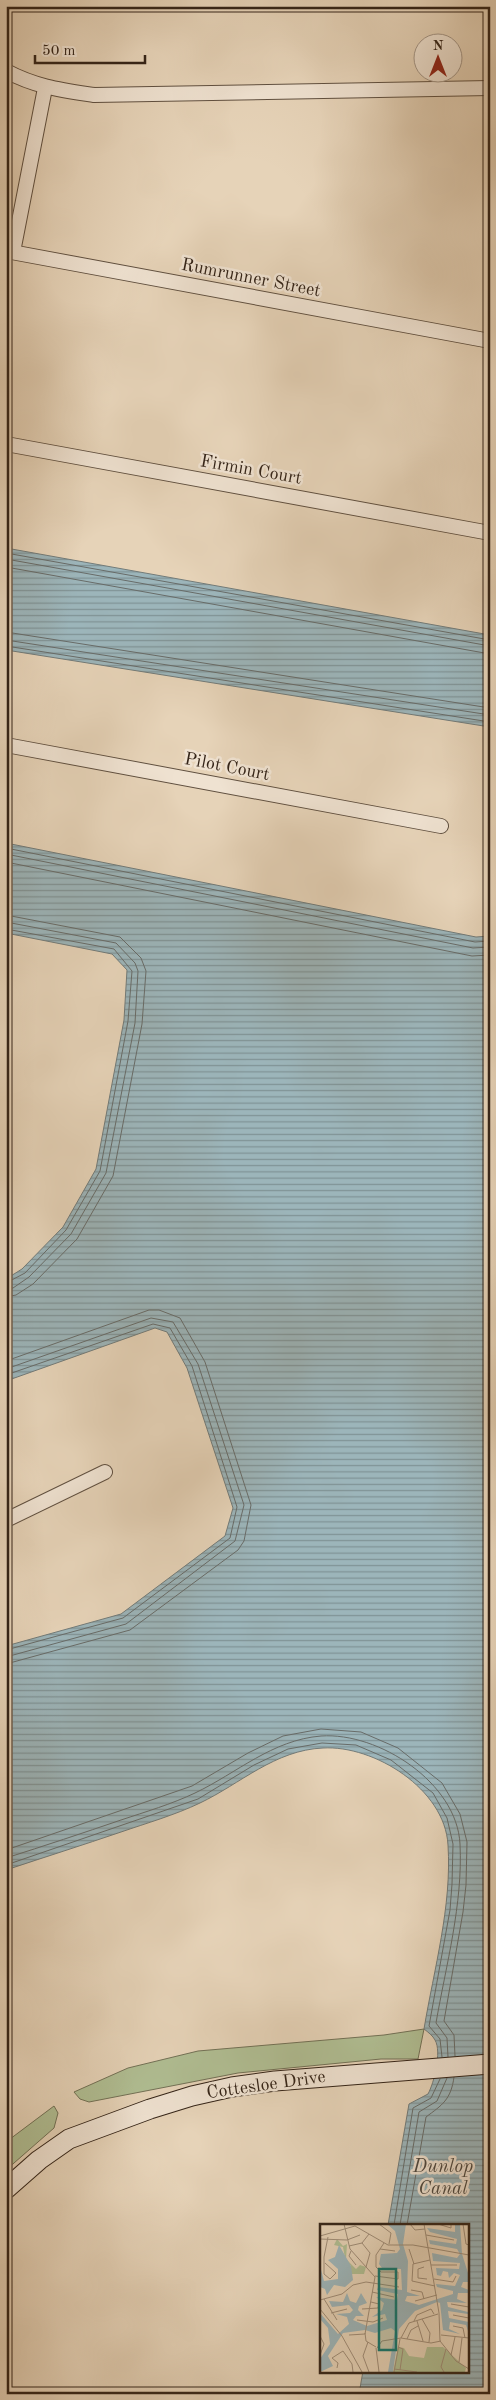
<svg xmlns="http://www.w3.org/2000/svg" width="496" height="2400" font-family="'Old Standard TT',serif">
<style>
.park{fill:#b0be93;stroke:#727156}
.water{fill:url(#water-rules);stroke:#727b79}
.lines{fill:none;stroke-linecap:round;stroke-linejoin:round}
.shore{stroke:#686c69;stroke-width:1}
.minor-casing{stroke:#605040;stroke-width:16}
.secondary-casing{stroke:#342418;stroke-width:21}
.minor{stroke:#efe2d1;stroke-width:14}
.secondary{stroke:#efe2d1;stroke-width:19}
.labels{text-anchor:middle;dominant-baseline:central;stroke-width:5;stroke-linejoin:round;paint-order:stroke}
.street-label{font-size:18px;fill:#342418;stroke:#efe2d1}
.water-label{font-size:19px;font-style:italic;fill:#4e4840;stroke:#efe2d1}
.inset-road{fill:none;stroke:#9f8d78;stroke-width:1}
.view{fill:#0f766e;fill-opacity:0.15;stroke:#0f766e;stroke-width:2.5}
.inset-edge{fill:none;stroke:#342418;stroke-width:2.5}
</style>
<defs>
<pattern id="water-rules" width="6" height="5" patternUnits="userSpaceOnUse" patternTransform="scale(1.25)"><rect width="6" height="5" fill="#9cb5ba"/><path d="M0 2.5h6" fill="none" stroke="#809396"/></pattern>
</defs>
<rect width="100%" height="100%" fill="#e6d3b8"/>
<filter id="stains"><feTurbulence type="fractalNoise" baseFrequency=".004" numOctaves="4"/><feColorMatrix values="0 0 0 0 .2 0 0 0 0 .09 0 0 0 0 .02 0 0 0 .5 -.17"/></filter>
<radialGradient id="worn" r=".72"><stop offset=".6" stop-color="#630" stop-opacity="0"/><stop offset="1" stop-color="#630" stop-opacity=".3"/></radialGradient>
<g class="park">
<path d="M424 2029 418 2059H381L238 2073 89 2102 80 2099 74 2092 128 2068 198 2051 384 2035Z"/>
<path d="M54 2106 58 2113 54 2128 6 2170V2142Z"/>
</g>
<g class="water">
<path d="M6 548 490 635V727L6 650Z"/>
<path d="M6 843 476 937 490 936V2394H359L363 2371H467V2225H388L409 2104 428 2094C434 2083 442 2052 435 2040 433 2036 428 2032 424 2029 434 1969 452 1906 448 1845 445 1789 374 1745 323 1748 275 1750 240 1784 200 1803 175 1815 147 1823 121 1832 83 1845 45 1857 6 1870V1646L121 1614 225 1536 233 1508 187 1368 167 1332 155 1328 6 1381V1279L22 1269 63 1227 96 1169 124 1020 127 970 112 954 6 933Z"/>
</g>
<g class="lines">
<g class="shore">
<path d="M6 553 490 640"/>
<path d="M6 559 490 646"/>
<path d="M6 567 490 654"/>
<path d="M6 632 490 708"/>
<path d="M6 640 490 715"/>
<path d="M6 646 490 722"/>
<path d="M6 848 475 942 490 941"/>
<path d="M6 854 473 948 490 947"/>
<path d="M6 862 472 956 490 955"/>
<path d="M6 915 120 937 141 958 146 971 142 1024 113 1176 77 1239 33 1284 16 1295 6 1297"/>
<path d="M6 922 116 943 135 963 138 971 135 1023 106 1173 71 1234 29 1277 13 1288 6 1289"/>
<path d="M6 929 114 949 132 971 128 1021 100 1171 66 1230 25 1273 6 1283"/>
<path d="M6 1361 149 1310H159L180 1318 205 1362 251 1505 244 1541 238 1550 130 1630 6 1664"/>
<path d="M6 1369 151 1318 173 1322 198 1364 244 1505 235 1541 126 1624 6 1657"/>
<path d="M6 1375 153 1324 170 1328 192 1366 237 1507 230 1538 123 1618 6 1650"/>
<path d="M6 1850 192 1786 248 1753 283 1736 321 1729 361 1732 398 1748 442 1783 460 1814 467 1842 466 1885 463 1912 444 2021 454 2035 455 2056"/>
<path d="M6 1858C44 1846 83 1833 121 1820 145 1812 172 1804 195 1793 237 1773 272 1740 321 1736 379 1732 457 1783 460 1844 463 1904 446 1965 436 2023L447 2038 448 2057"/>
<path d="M6 1865 198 1799 254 1765 288 1749 322 1743 356 1745 391 1760 433 1793 447 1818 453 1844 452 1884 450 1910 429 2026 440 2039 442 2057"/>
<path d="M394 2225 413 2108 431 2098 440 2079"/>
<path d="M400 2225 419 2112 437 2101 447 2078"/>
<path d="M407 2225 426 2117C442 2105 451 2100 454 2077"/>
</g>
<defs>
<g id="minor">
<path d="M6 71C36 87 61 90 94 95L490 88"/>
<path d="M6 251 490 341"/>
<path d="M13 252 45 88"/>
<path d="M6 444 490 533"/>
<path d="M6 745 441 826"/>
<path d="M6 1520 105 1472"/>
</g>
<path id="secondary" d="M6 2189 39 2160 69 2139 150 2109 192 2096 232 2087 275 2081 490 2064"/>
</defs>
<use href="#minor" class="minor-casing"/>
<use href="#secondary" class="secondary-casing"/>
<use href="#minor" class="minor"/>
<use href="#secondary" class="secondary"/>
</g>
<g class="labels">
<g class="street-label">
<text transform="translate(251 278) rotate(11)">Rumrunner Street</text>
<text transform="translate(251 470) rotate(10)">Firmin Court</text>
<text transform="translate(227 767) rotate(11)">Pilot Court</text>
<text transform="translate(266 2085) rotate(-8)">Cottesloe Drive</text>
</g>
<g class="water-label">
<text x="443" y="2167">Dunlop<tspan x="443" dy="22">Canal</tspan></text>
</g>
</g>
<g transform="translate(320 2224)">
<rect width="149" height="149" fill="#e6d3b8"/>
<path d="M17 15 23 22 27 20 26 35 36 45 40 41 46 43 44 50H31V42L25 34 23 23 14 21ZM78 123 84 124 89 132 104 134 107 123H123L146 144 145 148H73Z" fill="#b0be93"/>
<path d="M67 0H86L83 20 88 37 87 68 100 72H87L85 77 99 81 133 70V67L117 63 116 60 135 62 140 51 134 49 129 54 128 48 123 47 121 52 117 51 116 44 139 45 140 39 113 37 112 29 137 34 140 30 137 25 110 20 109 16 136 20 137 15 110 8 107 4 135 8V0H140L142 30 149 52V58H143L141 63 149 66V69H138L137 75 147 79 127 78 128 83 148 88V90L128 87 129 94 149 98V110L146 101 130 98 129 105 140 110 123 106 120 79 117 78 95 87 79 105 73 148H68L75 107 71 104 55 109 45 106 23 109 8 132 13 142 0 148V135L10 120 8 104 0 95V89L18 110 29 100 27 93 16 90 30 89 33 86 29 81 12 83 9 77 23 78 27 69 30 77 36 79 41 69 47 79 39 82 38 86 44 92H36L33 96 47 102 67 96 65 90 52 93 62 86 64 79 56 73 77 76 78 70 57 66 58 63 82 66 81 45 62 44 59 40 61 30 77 29 80 25 75 7ZM19 21 31 42 33 56 25 63 14 61 7 71 5 65 0 63V42L4 57 18 55V45L8 36 15 33Z" fill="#9cb5ba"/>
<path class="inset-road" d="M24 0 30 25 55 53 45 110M59 0 71 9 69 20M90 0 95 6 105 5M104 0 119 89 120 117 136 137 149 145M118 0 131 4V0M143 0 146 20 149 21M106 11 134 16M0 12 35 2 68 21H93L149 31M0 15 27 16 40 11M42 19 50 29 46 43M29 22 42 19 49 10M60 25 75 27M89 25 94 40M31 27 29 32 36 41M110 36 93 40 92 57 115 62M5 39 16 49 10 55 4 50V33L8 13M111 41H137M104 43 98 45V54L107 55M55 52 78 55V48H61L56 43V31L64 19M114 55 133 58 136 52M91 66 102 68 104 75M52 68 74 73M4 75 17 96M0 76 22 70 33 61 46 58 79 63M95 77 117 71M131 80 149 83M0 85 22 112 42 148M42 85 58 84 59 80 51 78M11 89 27 85M133 91 149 94M102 95 110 109 109 118M37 96 53 98 63 94M94 97 97 91 111 85 114 90M97 97 103 117M133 102 143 104 145 114M45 109 46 117 56 123M29 111 45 110M121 111 149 114M0 112 4 120 0 131M81 114 89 99 118 90M81 114 111 119 121 117M87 115 91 106 98 102M48 118 43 132 49 148M78 123 83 125 80 146M56 124 59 148M57 124 62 117 81 114M131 131 135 113M139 138 142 114M17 144 18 139 12 134 23 127 32 140 33 148M74 145 97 148M74 148 80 115M124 148 121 143 126 125"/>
<path class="view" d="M59 45H76V126H59Z"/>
<rect width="149" height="149" class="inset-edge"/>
</g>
<rect width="496" height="2400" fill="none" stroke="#e6d3b8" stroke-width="25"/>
<rect x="8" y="8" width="481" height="2385" fill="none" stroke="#342418" stroke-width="2.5"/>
<rect x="12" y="12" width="471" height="2375" fill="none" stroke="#342418"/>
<g transform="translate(438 58)"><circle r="24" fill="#efe2d1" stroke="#a49687"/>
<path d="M0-4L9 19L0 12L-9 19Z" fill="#8f2418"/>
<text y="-8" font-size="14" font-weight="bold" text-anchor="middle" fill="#342418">N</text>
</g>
<path d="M35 55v8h110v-8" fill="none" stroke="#342418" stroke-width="2.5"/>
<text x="42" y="55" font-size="15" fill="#342418" stroke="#efe2d1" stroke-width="4" paint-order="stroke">50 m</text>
<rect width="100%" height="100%" filter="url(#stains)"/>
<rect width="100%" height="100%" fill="url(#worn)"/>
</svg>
